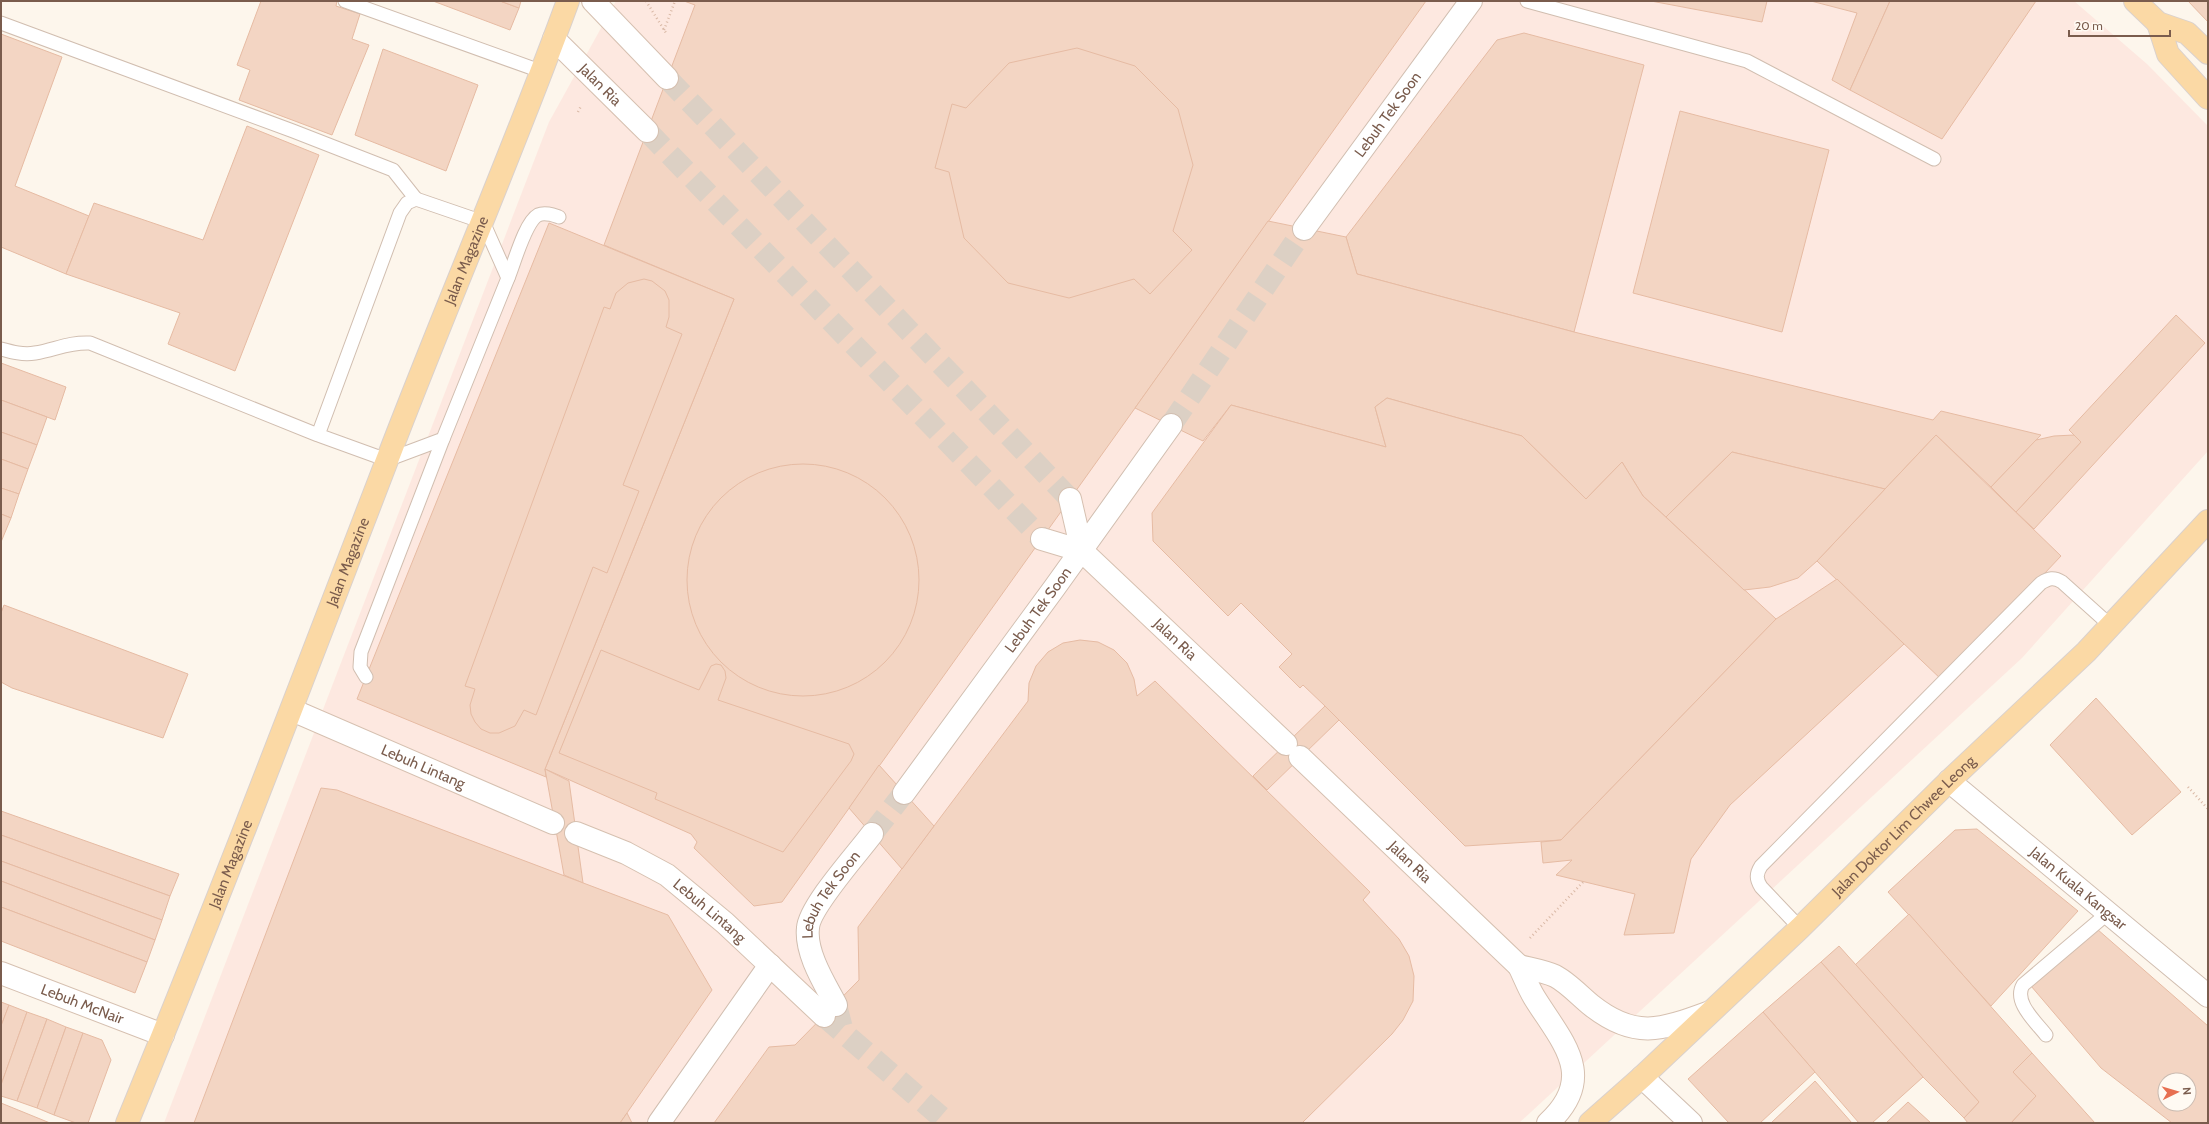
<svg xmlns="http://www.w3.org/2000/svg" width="2209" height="1124" font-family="Cabin,sans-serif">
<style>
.commercial{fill:#fde8e0}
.building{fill:#f3d5c3;stroke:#e6bba3;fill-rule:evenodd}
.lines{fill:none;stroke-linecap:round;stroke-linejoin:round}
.street-tunnel{stroke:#dcd0c4;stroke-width:22;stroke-dasharray:22 11;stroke-linecap:butt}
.secondary-tunnel{stroke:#dcd0c4;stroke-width:22;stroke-dasharray:22 11;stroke-linecap:butt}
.lane-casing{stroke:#d1beb0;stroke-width:15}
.street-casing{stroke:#d1beb0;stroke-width:24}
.secondary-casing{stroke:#d6c0b0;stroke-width:24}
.primary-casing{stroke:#dad1cd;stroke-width:24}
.path{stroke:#d9b8a5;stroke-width:2.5;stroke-dasharray:1 3;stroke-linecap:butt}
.lane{stroke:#fff;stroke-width:13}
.street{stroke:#fff;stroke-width:22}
.secondary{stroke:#fff;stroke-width:22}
.primary{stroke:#fbd9a5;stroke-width:22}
.labels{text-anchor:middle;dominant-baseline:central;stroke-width:3.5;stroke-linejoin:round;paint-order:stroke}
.street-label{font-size:15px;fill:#7a5c4d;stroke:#fffaf3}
</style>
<rect width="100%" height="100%" fill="#fdf6ec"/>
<path class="commercial" d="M616 1H2074L2147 64 2208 126V451L2022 658 1519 1123H164L549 122Z"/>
<g class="building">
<path d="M261 1H337L336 6 360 14 352 39 369 45 332 135 239 100 250 70 237 65Z"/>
<path d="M433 1H500L519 8 510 30Z"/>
<path d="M500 1H521L519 8Z"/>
<path d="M684 1H1426L782 902 754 906 694 848 697 842 691 834 545 769 734 299 604 245 695 5Z"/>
<path d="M1651 1H1767L1762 22Z"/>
<path d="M1811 1H1890L1850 90 1832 80 1857 13Z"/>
<path d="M1890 1H2036L1942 139 1850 90Z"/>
<path d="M2188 1H2208V22Z"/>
<path d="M1524 33 1644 65 1574 332 1357 274 1346 237 1497 40Z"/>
<path d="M1 34 62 57 15 186 89 216 66 274 1 247Z"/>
<path d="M1077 48 1135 66 1178 109 1193 165 1173 231 1192 250 1150 294 1134 279 1069 298 1008 283 964 238 949 172 935 168 952 104 966 108 1009 63Z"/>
<path d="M383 49 478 85 446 171 355 135Z"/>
<path d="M1680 111 1829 150 1782 332 1633 293Z"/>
<path d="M247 126 319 155 235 371 168 344 180 313 66 274 94 203 203 240Z"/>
<path d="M1268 221 1346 237 1357 274 1574 332 1933 420 1941 411 2041 435 1991 487 1936 435 1885 489 1732 452 1666 517 1643 496 1622 462 1586 499 1522 436 1387 398 1375 407 1386 447 1231 405 1203 441 1135 408Z"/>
<path d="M549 223 734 299 545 769 546 777 357 699Z"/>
<path d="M644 279 652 281 665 291 669 300V317L666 327 682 334 623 485 639 491 607 573 593 567 536 715 524 710 515 726 499 733H490L481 729 475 722 471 714 470 705 475 689 465 686 604 307 610 309 616 293 628 283Z"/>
<path d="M2176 315 2205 343 2034 529 2016 512 2081 442 2069 430Z"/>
<path d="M1 363 66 387 55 420 1 400Z"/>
<path d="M1387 398 1522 436 1586 499 1622 462 1643 496 1776 619 1561 840 1465 846 1325 706 1303 685 1300 688 1279 667 1292 654 1241 603 1228 616 1153 541 1152 513 1231 405 1386 447 1375 407Z"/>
<path d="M1 400 47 417 37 445 1 432Z"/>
<path d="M1 432 37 445 28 469 1 459Z"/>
<path d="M1936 435 2061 556 1943 681 1817 561Z"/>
<path d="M2074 435 2081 442 2016 512 1991 487 2036 440 2054 436Z"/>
<path d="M1732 452 1885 489 1817 561 1798 578 1770 587 1744 590 1666 517Z"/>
<path d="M1 459 28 469 19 494 1 488Z"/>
<circle cx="803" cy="580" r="116"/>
<path d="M1 488 19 494 11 518 1 514Z"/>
<path d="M1 514 11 518 1 542Z"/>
<path d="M1837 579 1904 644 1730 805 1691 859 1674 933 1624 935 1635 894 1556 875 1572 860 1543 863 1541 842 1561 840 1776 619Z"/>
<path d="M4 605 188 674 163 738 12 688 1 682V613Z"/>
<path d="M1080 640 1098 642 1114 650 1127 663 1134 679 1137 696 1155 681 1370 892 1363 900 1399 939 1409 956 1414 976 1413 1001 1403 1020 1392 1034 1302 1123H714L769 1047 795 1045 859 980 858 927 1028 701 1029 683 1036 666 1048 652 1063 643Z"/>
<path d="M601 650 699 690 711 666 716 664 721 665 725 671 726 678 718 700 849 744 854 754 851 761 783 852 655 799 657 793 559 753Z"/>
<path d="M2096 698 2181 792 2132 835 2050 745Z"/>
<path d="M1325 706 1339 720 1267 790 1253 776Z"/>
<path d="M879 765 934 826 902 869 849 808Z"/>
<path d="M545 769 569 781 583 883 564 875Z"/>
<path d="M321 788 337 790 668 915 712 990 620 1123H194Z"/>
<path d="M1 811 179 874 170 896 1 835Z"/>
<path d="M1977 829 2078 911 1991 1006 1888 892 1955 830Z"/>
<path d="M1 835 170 896 162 920 1 861Z"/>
<path d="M1 861 162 920 155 940 1 881Z"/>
<path d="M1 881 155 940 147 962 1 907Z"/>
<path d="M1 907 147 962 135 993 1 941Z"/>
<path d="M1909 914 2032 1053 2013 1072 2036 1096 2011 1123H1968L1964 1118 1979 1102 1855 965Z"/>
<path d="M2097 929 2208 1026V1123H2172L2101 1068 2031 986ZM2165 1080H2189V1104H2165Z"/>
<path d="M1839 946 1979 1102 1964 1118 1923 1077 1821 962Z"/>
<path d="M1821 962 1923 1077 1872 1123H1859L1763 1012Z"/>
<path d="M1 1002 9 1005 1 1026Z"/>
<path d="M9 1005 27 1012 1 1085V1026Z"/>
<path d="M27 1012 47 1019 17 1101 1 1096V1085Z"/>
<path d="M1763 1012 1815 1072 1760 1123H1729L1688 1079Z"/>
<path d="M47 1019 66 1027 37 1108 17 1101Z"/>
<path d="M66 1027 83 1033 54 1115 37 1108Z"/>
<path d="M83 1033 102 1040 111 1060 88 1123H76L54 1115Z"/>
<path d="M2032 1053 2095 1123H2011L2036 1096 2013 1072Z"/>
<path d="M1815 1081 1852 1123H1771Z"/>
<path d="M1908 1102 1931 1123H1886Z"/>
<path d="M1 1103 50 1123H1Z"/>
<path d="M627 1113 632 1123H620Z"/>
</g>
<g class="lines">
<g class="street-tunnel">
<path d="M1171 425 1304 229"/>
<path d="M872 834 904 793"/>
<path d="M836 1005 843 1032"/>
</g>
<g class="secondary-tunnel">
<path d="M667 78 1070 499"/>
<path d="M647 131 1042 539"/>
<path d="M824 1016 948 1123"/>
</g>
<defs>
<g id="lane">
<path d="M345 1 543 72"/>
<path d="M1527 1 1747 61 1934 159"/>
<path d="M1 23 293 131 393 170 416 199"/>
<path d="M508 278C514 264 525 222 538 215 545 212 553 215 559 217"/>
<path d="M1 349C12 352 23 355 35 353 55 350 68 342 90 343L318 435 387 460 443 439 508 278 483 222 416 199 407 203 400 213 318 435"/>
<path d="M366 677 360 667 361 652 443 439"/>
<path d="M1800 928 1761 887C1756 879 1756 874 1761 866L2041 583C2049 578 2054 577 2062 582L2111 626"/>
<path d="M2046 1035C2036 1022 2013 1002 2023 985L2108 913"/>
</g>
<g id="street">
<path id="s1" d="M1304 229 1471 1"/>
<path id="s2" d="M1949 781 2208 996"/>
<path id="s3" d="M904 793 1055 587 1171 425"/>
<path id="s4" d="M836 1005C825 984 805 953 808 928 809 907 858 853 872 834"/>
<path d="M1642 1077 1691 1123"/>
<path d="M659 1123 770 965"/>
</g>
<g id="secondary">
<path d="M593 1 667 78"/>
<path id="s5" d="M554 39 647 131"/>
<path d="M1070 499 1082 551"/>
<path id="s6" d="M1042 539 1082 551 1286 744"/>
<path id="s7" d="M292 710 553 823"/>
<path id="s8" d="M1300 757 1519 966C1524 976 1528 987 1534 997 1561 1041 1599 1076 1548 1123"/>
<path id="s9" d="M576 833 626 853 667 875 725 923 824 1016"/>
<path d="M1519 966C1531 969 1544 971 1555 976 1567 982 1580 996 1591 1005 1635 1040 1661 1030 1710 1012"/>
<path id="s10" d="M1 973 163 1035"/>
</g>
<g id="primary">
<path d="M2135 1 2158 23 2187 33 2208 53"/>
<path d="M2158 23 2168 54 2208 98"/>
<path id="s11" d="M127 1123C217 904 301 684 386 463 445 308 511 157 568 1"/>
<path id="s12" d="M1590 1123 1642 1077 1800 928 1949 781 2086 652 2208 521"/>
</g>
</defs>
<use href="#lane" class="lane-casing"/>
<use href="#street" class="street-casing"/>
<use href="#secondary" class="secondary-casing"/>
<use href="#primary" class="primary-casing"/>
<g class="path">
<path d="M646 1 666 33"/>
<path d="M664 30 675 1"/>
<path d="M578 112 581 106"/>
<path d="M2188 787 2208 809"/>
<path d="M1530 938 1584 881"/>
</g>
<use href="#lane" class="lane"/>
<use href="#street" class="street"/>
<use href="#secondary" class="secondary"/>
<use href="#primary" class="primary"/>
</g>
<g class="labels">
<g class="street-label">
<text stroke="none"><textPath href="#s5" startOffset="65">Jalan Ria</textPath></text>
<text stroke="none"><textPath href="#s1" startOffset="142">Lebuh Tek Soon</textPath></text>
<text stroke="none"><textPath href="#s11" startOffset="927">Jalan Magazine</textPath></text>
<text stroke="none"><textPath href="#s11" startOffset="603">Jalan Magazine</textPath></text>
<text stroke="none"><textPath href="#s3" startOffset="227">Lebuh Tek Soon</textPath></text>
<text stroke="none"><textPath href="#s6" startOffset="170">Jalan Ria</textPath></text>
<text stroke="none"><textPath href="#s7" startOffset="143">Lebuh Lintang</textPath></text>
<text stroke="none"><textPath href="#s12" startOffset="432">Jalan Doktor Lim Chwee Leong</textPath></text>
<text stroke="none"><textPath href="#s8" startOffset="152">Jalan Ria</textPath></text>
<text stroke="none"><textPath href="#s11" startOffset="279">Jalan Magazine</textPath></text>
<text stroke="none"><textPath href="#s2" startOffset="168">Jalan Kuala Kangsar</textPath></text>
<text stroke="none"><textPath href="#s4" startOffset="123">Lebuh Tek Soon</textPath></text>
<text stroke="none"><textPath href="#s9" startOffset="156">Lebuh Lintang</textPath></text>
<text stroke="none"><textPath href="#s10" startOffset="87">Lebuh McNair</textPath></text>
</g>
</g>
<rect width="2209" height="1124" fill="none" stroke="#7a5c4d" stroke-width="4"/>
<g transform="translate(2177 1092) rotate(85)"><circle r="19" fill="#fffaf3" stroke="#cabbb1"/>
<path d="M0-3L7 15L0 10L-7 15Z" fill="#e76f51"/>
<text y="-6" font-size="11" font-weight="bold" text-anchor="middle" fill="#7a5c4d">N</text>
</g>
<path d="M2069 30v6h101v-6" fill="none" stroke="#7a5c4d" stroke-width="2"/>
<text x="2075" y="30" font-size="12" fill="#7a5c4d" stroke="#fffaf3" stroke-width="3" paint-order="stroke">20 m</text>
</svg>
